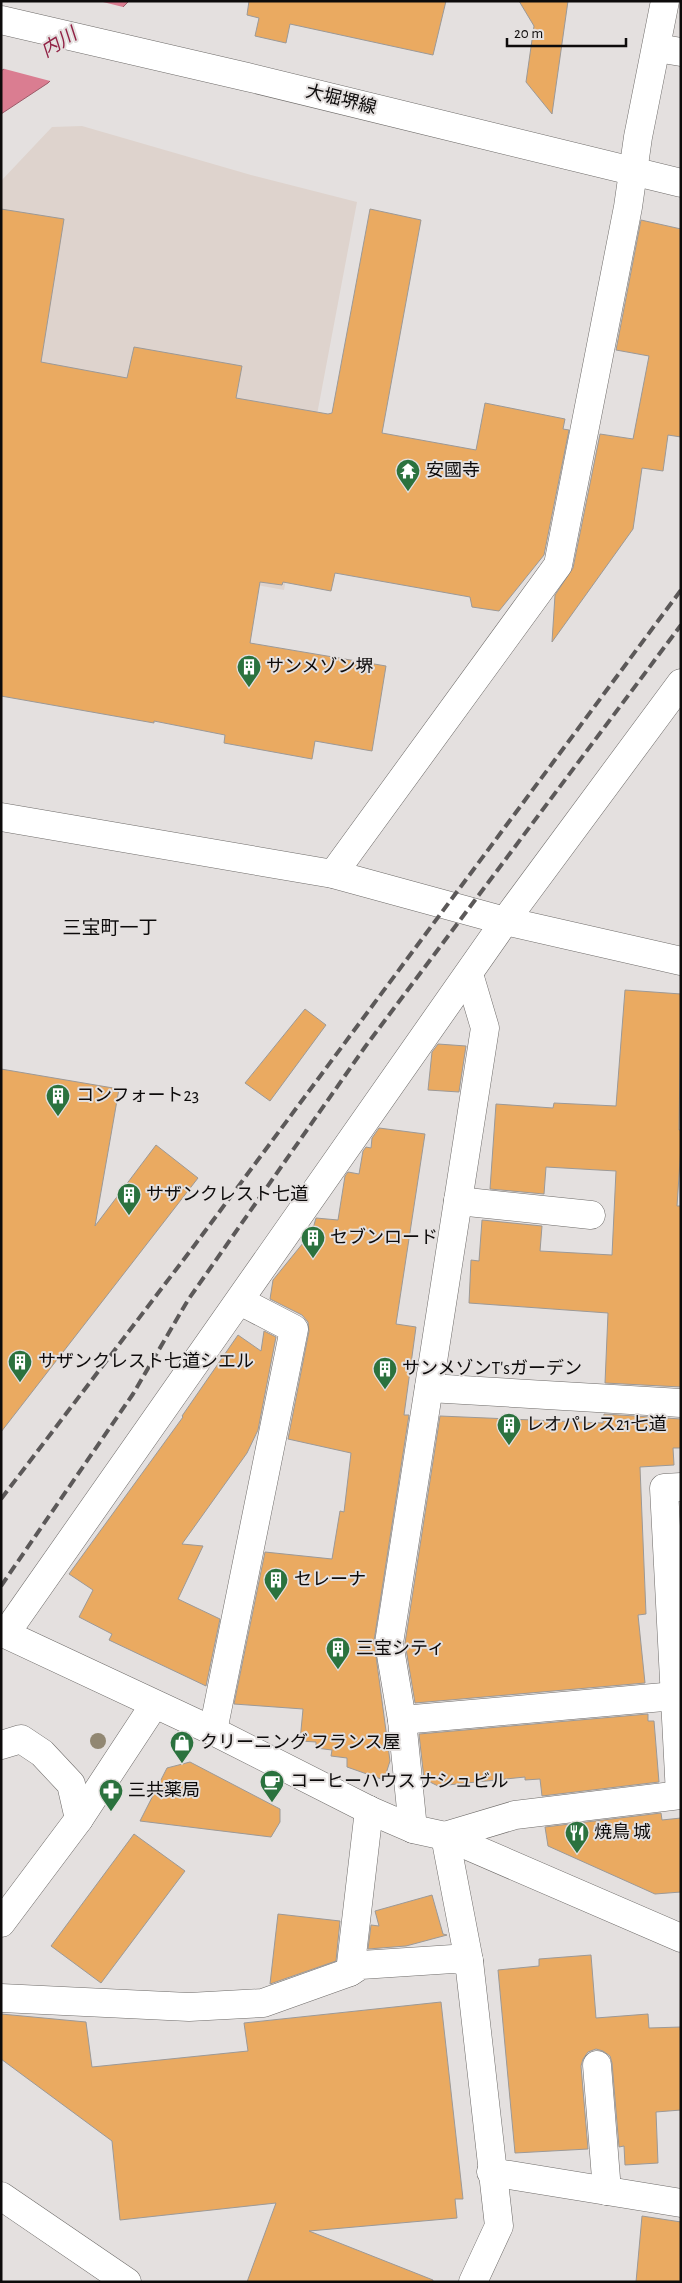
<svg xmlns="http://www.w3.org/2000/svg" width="682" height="2283" font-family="'Alegreya Sans','Noto Sans JP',sans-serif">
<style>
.built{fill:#ded3cd}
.water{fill:#da7d91;stroke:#9c5b69}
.pier{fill:#e4e0df}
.building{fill:#eaaa61;stroke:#9c9997}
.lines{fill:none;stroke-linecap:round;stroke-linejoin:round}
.minor-casing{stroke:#6e6b69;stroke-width:29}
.major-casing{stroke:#6e6b69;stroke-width:29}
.minor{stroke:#fff;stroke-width:28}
.major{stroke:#fff;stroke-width:28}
.rail{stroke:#5c5959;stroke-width:4;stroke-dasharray:10 5;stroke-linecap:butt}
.tree{fill:#918772}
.labels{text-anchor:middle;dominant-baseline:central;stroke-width:4;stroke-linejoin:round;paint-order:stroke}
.street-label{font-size:18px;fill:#0d0b0b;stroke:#e4e0df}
.poi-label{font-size:18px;fill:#0d0b0b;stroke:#e4e0df;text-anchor:start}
.water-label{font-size:19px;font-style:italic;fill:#912245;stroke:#e4e0df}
.neighbourhood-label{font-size:19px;fill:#0d0b0b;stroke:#e4e0df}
</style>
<rect width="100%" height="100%" fill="#e4e0df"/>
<path class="built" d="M82 126 251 175 357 202 284 590 1 539V181L52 127Z"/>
<path class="water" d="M102 1H129L48 83 1 114V71L30 50 99 5Z"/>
<path class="pier" d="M99 1 127 8 54 82 1 68Z"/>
<g class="building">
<path d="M249 1H446L433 55 290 24 286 43 255 36 259 18 247 15Z"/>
<path d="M519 1H568L552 114 526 82 534 26Z"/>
<path d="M1 209 64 219 41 362 127 378 134 347 242 366 236 398 328 414 332 413 370 209 421 220 382 433 476 450 485 403 565 419 563 429 569 430 544 555 499 611 472 607 470 597 335 573 331 591 283 582 282 585 260 582 250 643 386 666 372 751 315 741 312 759 224 743 225 735 154 721V723L1 696Z"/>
<path d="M641 220 681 229V437L668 435 663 471 642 468 633 529 552 642 555 595 573 568 600 434 633 439 649 356 616 350Z"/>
<path d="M625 990 681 994 679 1130H681V1146L677 1206H681V1387L605 1383 608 1313 469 1303 471 1260 479 1261 482 1220 542 1226 540 1251 612 1255 616 1171 546 1167 544 1194 490 1189 496 1104 553 1108 554 1103 616 1106Z"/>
<path d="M305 1009 326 1025 270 1101 245 1083Z"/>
<path d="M438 1044 466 1046 459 1092 428 1090 432 1052Z"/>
<path d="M1 1069 119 1089 95 1226 156 1145 198 1178 1 1432Z"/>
<path d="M379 1128 425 1134 396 1324 416 1327 404 1415H409L374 1641 390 1761 384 1780 347 1767V1758L331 1756 332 1750 316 1748V1742L300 1741 303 1709 234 1704 265 1552 332 1559 340 1511 344 1512 351 1453 288 1439 309 1331 308 1322 302 1315 270 1299 273 1280 312 1232 316 1218 338 1220 345 1176 348 1172 359 1174 363 1151 366 1147 371 1148 372 1138Z"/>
<path d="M264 1331 276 1337 258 1430 247 1453 182 1544 203 1546 178 1599 220 1619 206 1686 109 1640 112 1634 79 1617 93 1590 69 1574 183 1417 182 1416 238 1335 261 1351Z"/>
<path d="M604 1414 681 1419V1448H673L674 1465 640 1467 646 1614 638 1615 645 1683 415 1703 405 1643 440 1416 603 1423Z"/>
<path d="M648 1714V1721H654L659 1782 542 1796 540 1779 525 1780V1777L438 1786 424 1779 419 1734Z"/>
<path d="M190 1762 280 1809V1822L271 1837 140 1821 167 1768Z"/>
<path d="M661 1813 662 1820 681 1818V1892L655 1894 548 1846 545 1827Z"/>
<path d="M134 1834 185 1871 101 1983 51 1946Z"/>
<path d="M432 1895 443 1934 447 1935 406 1946 368 1949 371 1925 379 1926 375 1911Z"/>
<path d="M278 1914 340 1921 336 1961 270 1984Z"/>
<path d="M591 1955 596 2018 648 2014 649 2028 681 2027V2110L656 2112 658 2163 625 2165 624 2146 619 2147 612 2063 610 2056 603 2051 596 2049 588 2052 583 2059 581 2066 588 2149 515 2153 498 1970 539 1966V1959Z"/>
<path d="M441 2002 463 2199H455L457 2218 309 2231 433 2280V2282H247L276 2203 120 2220 112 2141 1 2059V2014L86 2022 92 2067 248 2051 244 2023Z"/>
<path d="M642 2216 681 2222V2282H636Z"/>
</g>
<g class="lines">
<defs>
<g id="minor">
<path d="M657 48 681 52"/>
<path d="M1 817 333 874 505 921 681 961"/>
<path d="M333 874 558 565 628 207 638 137 665 1"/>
<path d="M458 1201 591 1215"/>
<path d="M429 1388 681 1403"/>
<path d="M1 1632 213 1731 369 1810 413 1829 445 1836 681 1938"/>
<path d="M6 1633 505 921 681 683"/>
<path d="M402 1720 675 1696"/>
<path d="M213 1731 294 1329 240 1301"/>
<path d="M1 1745 21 1739 42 1753 71 1784 79 1819"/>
<path d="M680 1795 664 1488 681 1487"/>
<path d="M413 1829 402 1720 389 1643 485 1028 469 974"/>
<path d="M1 1923 79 1819 154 1705"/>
<path d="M350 1972 369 1810"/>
<path d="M1 1998 189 2007 263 2003 350 1972 361 1965 453 1959 469 1961"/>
<path d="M597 2065 607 2191"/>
<path d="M491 2172 681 2203"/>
<path d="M1 2196 127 2282"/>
<path d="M473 2282 499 2226 469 1961 445 1836 515 1815 681 1795"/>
</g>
<path id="major" d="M1 20 247 77 681 183"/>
</defs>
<use href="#minor" class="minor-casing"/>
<use href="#major" class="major-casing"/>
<use href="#minor" class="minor"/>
<use href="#major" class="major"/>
<g class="rail">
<path d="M1 1499 194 1246 681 590"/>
<path d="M1 1586 133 1394 188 1300 365 1047 681 625"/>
</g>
</g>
<circle class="tree" cx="98" cy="1741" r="8"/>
<defs>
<symbol id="temple-pin" viewBox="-11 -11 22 30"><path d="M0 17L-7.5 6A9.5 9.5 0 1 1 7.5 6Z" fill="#2b723e" stroke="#e4e0df"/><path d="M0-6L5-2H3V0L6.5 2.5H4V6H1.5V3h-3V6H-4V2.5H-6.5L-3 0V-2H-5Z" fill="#fff"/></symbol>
<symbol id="building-pin" viewBox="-11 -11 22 30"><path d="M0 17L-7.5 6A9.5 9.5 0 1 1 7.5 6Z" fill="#2b723e" stroke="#e4e0df"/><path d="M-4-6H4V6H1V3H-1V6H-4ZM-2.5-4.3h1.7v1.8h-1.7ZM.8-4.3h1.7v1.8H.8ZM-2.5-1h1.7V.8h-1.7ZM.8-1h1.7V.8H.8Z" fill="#fff"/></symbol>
<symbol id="shop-pin" viewBox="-11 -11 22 30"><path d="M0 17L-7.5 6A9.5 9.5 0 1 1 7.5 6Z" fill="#2b723e" stroke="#e4e0df"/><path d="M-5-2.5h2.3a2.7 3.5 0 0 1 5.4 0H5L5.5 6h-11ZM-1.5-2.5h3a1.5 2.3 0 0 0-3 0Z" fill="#fff"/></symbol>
<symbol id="cafe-pin" viewBox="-11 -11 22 30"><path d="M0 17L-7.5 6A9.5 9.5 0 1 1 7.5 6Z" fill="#2b723e" stroke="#e4e0df"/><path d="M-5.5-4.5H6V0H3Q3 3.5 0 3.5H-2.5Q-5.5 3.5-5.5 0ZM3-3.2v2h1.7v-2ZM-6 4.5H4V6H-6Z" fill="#fff"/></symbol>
<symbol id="pharmacy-pin" viewBox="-11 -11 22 30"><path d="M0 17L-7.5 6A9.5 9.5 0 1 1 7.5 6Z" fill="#2b723e" stroke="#e4e0df"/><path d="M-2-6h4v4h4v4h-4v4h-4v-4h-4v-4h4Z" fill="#fff"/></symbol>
<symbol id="restaurant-pin" viewBox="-11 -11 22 30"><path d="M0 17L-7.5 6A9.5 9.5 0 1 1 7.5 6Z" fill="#2b723e" stroke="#e4e0df"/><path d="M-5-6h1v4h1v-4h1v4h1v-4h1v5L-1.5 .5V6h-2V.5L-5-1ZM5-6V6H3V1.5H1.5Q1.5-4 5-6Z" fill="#fff"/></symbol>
</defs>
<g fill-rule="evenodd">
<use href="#temple-pin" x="394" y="457" width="28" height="38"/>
<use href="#building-pin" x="235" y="653" width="28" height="38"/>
<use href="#building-pin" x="44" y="1082" width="28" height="38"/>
<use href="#building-pin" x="115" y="1181" width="28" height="38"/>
<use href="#building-pin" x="299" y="1224" width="28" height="38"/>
<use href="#building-pin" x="6" y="1348" width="28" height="38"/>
<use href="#building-pin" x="371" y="1355" width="28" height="38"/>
<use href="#building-pin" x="495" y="1411" width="28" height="38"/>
<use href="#building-pin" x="262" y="1566" width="28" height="38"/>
<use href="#building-pin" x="324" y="1635" width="28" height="38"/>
<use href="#shop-pin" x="168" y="1729" width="28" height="38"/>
<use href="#cafe-pin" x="258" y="1768" width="28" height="38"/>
<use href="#pharmacy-pin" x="97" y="1777" width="28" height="38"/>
<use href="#restaurant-pin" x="563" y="1819" width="28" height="38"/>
</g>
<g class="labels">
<g class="street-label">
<text transform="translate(341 100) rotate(14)">大堀堺線</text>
</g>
<g class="poi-label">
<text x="426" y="471">安國寺</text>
<text x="266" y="667">サンメゾン堺</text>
<text x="76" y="1096">コンフォート23</text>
<text x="146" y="1195">サザンクレスト七道</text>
<text x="330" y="1238">セブンロード</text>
<text x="38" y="1362">サザンクレスト七道シエル</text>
<text x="402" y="1369">サンメゾンT'sガーデン</text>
<text x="526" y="1425">レオパレス21七道</text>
<text x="294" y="1580">セレーナ</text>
<text x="356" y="1649">三宝シティ</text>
<text x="200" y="1743">クリーニング フランス屋</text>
<text x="290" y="1782">コーヒーハウス ナシュビル</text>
<text x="128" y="1791">三共薬局</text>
<text x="594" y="1833">焼鳥 城</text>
</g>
<g class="water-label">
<text transform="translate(59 43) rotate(-32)">内川</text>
</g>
<g class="neighbourhood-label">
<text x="110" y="928">三宝町一丁</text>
</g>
</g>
<rect width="682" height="2283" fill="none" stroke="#0d0b0b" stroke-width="5"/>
<path d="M507 38v8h119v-8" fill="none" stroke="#0d0b0b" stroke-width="2.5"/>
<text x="514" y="38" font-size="15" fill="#0d0b0b" stroke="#e4e0df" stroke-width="4" paint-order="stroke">20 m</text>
</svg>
